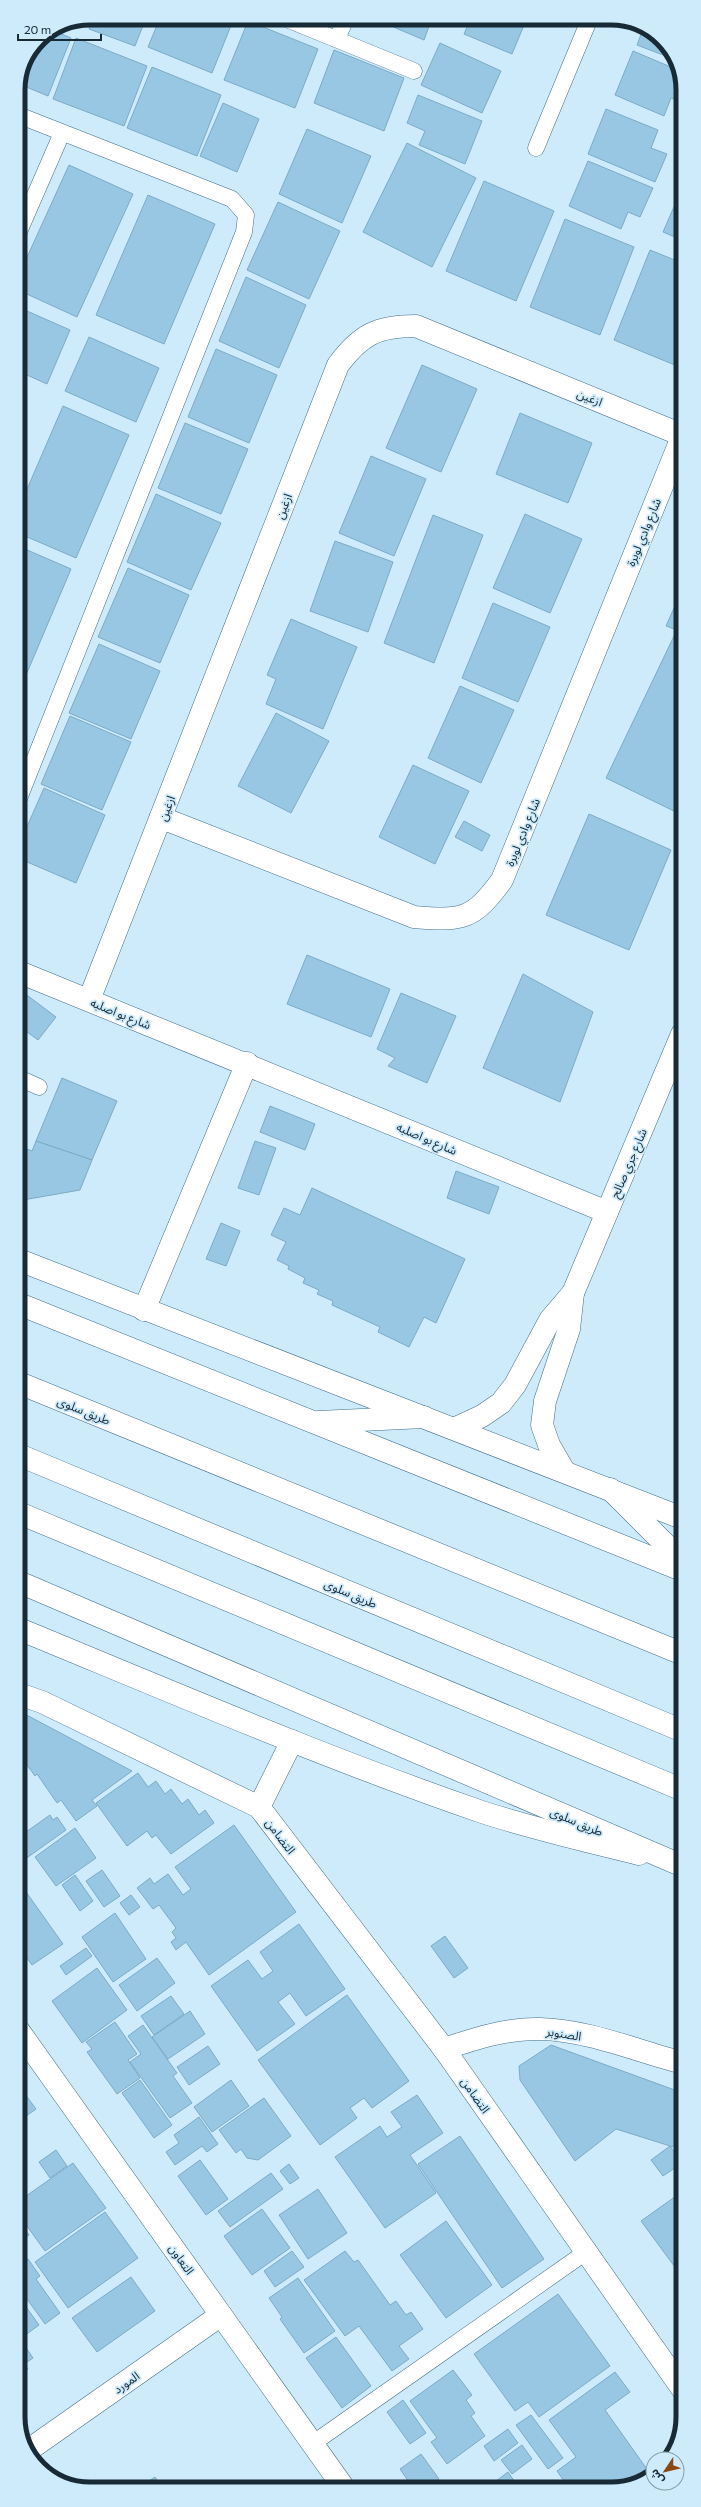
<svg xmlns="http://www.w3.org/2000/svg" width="701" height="2507" font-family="Commissioner,'Noto Sans Arabic',sans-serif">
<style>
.building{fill:#97c7e3;stroke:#7cabc6}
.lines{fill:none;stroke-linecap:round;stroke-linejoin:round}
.lane-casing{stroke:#416f88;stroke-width:17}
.street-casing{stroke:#416f88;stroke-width:23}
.secondary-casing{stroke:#416f88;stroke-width:23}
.highway-casing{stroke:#416f88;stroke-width:23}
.lane{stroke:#fff;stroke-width:16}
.street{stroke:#fff;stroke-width:22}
.secondary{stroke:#fff;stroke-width:22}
.highway{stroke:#fff;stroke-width:22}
.labels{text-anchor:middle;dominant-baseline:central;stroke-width:3.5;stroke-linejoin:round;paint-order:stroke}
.street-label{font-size:12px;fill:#172a35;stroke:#ceebfc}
.rim{fill:none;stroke:#172a35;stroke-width:5}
</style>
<rect width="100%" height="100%" fill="#ceebfc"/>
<g class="building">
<path d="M93 18H146L135 46 89 29Z"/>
<path d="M160 18H234L212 73 148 47Z"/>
<path d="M372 18H432L424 40Z"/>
<path d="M467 18H527L512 54 464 34 470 20Z"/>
<path d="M248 21 318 49 295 108 224 80Z"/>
<path d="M643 29 659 36 671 58 637 45Z"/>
<path d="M52 30 71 38 48 96 19 84 24 62 39 39Z"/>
<path d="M76 38 147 66 124 126 53 99Z"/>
<path d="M440 43 501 71 482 113 421 85Z"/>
<path d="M334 50 404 78 384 131 314 103Z"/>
<path d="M633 51 678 70 682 76V103L671 98 664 116 615 95Z"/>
<path d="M152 67 221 95 197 156 127 128Z"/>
<path d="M418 95 482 121 465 164 419 145 425 131 407 123Z"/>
<path d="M223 103 259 119 237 172 200 156Z"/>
<path d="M606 109 658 130 651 148 667 154 655 182 588 154Z"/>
<path d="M307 129 371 156 342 223 279 194Z"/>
<path d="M18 142 26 146 18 163Z"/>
<path d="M407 143 476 178 432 267 363 232Z"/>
<path d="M588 161 653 188 640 217 628 212 621 229 569 206Z"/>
<path d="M69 165 133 194 77 317 18 290V277Z"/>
<path d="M484 181 554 211 516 301 446 271Z"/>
<path d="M680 193 682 194V240L663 232Z"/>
<path d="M148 195 215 224 164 344 96 315Z"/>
<path d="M278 202 340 231 309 299 247 270Z"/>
<path d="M565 219 634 247 600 335 530 307Z"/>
<path d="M650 250 682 263V368L614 340Z"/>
<path d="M246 277 306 305 279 368 219 341Z"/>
<path d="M18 307 70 330 47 384 18 371Z"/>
<path d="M89 337 159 368 136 422 65 391Z"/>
<path d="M216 349 277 375 249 443 188 417Z"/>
<path d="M422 365 477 389 441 472 386 448Z"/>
<path d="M63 406 129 435 76 558 18 533V510Z"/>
<path d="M520 413 592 443 568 503 496 474Z"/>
<path d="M185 423 248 449 221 514 158 488Z"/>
<path d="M371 456 426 479 394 556 339 533Z"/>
<path d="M156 494 221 523 191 590 127 562Z"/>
<path d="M525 514 582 539 550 613 493 588Z"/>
<path d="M433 515 483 535 434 663 384 643Z"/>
<path d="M335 541 393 562 368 632 310 611Z"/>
<path d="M18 546 71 569 18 694Z"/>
<path d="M128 568 189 595 160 663 98 637Z"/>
<path d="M682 590V632L666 626Z"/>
<path d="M493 603 550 627 518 702 462 678Z"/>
<path d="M291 619 357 647 323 729 266 704 276 679 267 675Z"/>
<path d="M674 636 682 640V815L606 778Z"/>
<path d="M99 644 160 671 131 739 69 713Z"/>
<path d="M460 686 514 710 481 783 428 758Z"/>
<path d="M276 713 329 741 291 813 238 786Z"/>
<path d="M70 716 131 742 102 810 41 784Z"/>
<path d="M413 765 469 791 435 864 379 837Z"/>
<path d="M44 788 105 815 76 883 18 858V847Z"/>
<path d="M589 814 671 850 629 950 546 915Z"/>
<path d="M464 821 490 835 482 851 455 837Z"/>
<path d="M307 955 390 989 371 1037 287 1004Z"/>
<path d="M523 974 593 1012 560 1102 483 1068Z"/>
<path d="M20 990 56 1017 38 1040 19 1026Z"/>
<path d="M401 993 456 1016 427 1083 388 1066 395 1058 377 1049Z"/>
<path d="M62 1078 117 1101 92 1160 36 1141Z"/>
<path d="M270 1106 315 1124 305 1150 260 1132Z"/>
<path d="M36 1141 92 1160 80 1190 23 1200 19 1198V1146L32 1151Z"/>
<path d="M255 1141 276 1148 259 1195 238 1188Z"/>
<path d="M456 1171 499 1187 489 1214 447 1198Z"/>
<path d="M312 1188 465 1259 436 1323 424 1317 409 1347 378 1332 380 1327 332 1305 333 1301 317 1294 319 1290 303 1283 305 1278 288 1269 289 1266 277 1260 286 1242 271 1235 284 1208 300 1215Z"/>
<path d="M221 1223 240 1231 226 1266 206 1259Z"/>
<path d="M19 1711 132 1771 92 1800 97 1806 76 1821 61 1800 57 1803 37 1774 35 1776 19 1754Z"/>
<path d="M138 1773 148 1787 156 1781 165 1794 171 1789 182 1804 188 1799 199 1815 205 1810 214 1823 171 1854 156 1835 152 1838 147 1831 127 1846 96 1803Z"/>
<path d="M50 1815 53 1820 57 1817 66 1830 21 1862 19 1859V1837Z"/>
<path d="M234 1825 296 1912 209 1975 186 1942 176 1950 171 1942 176 1938 172 1932 176 1928 159 1905 153 1909 137 1888 150 1878 154 1884 168 1874 183 1895 191 1889 175 1867Z"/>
<path d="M75 1828 96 1858 56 1886 35 1857Z"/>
<path d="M102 1870 120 1896 104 1907 86 1881Z"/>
<path d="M75 1875 93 1901 80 1911 62 1885Z"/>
<path d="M19 1882 63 1944 32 1965 19 1947Z"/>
<path d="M131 1895 140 1907 129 1915 120 1903Z"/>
<path d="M115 1913 146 1959 113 1982 82 1937Z"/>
<path d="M299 1924 345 1989 306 2016 290 1993 278 2002 295 2024 257 2051 211 1986 248 1960 262 1979 273 1971 260 1952Z"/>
<path d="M445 1936 468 1968 454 1978 431 1946Z"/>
<path d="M86 1948 92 1956 66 1975 60 1966Z"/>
<path d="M157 1958 175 1983 137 2011 119 1985Z"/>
<path d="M97 1968 127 2010 82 2043 52 2001Z"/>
<path d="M347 1995 409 2081 372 2108 364 2098 350 2108 357 2118 320 2145 258 2060Z"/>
<path d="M171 1996 184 2014 154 2035 141 2016Z"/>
<path d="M190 2011 205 2034 168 2059 152 2037Z"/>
<path d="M115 2022 137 2054 128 2060 140 2078 117 2094 87 2052 92 2049 86 2042Z"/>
<path d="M143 2025 177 2073 173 2076 192 2103 170 2118 130 2062 141 2054 128 2036Z"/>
<path d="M551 2045 683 2093V2150L616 2129 575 2161 520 2080 519 2066Z"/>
<path d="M208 2046 220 2064 189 2085 177 2067Z"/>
<path d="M140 2080 172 2125 154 2138 122 2093Z"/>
<path d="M231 2080 249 2106 212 2132 194 2107Z"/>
<path d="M22 2090 36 2109 19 2121V2092Z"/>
<path d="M417 2095 443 2133 410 2155 436 2193 385 2228 335 2157 380 2126 387 2137 402 2127 391 2112Z"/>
<path d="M264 2098 291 2136 258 2160 247 2158 241 2149 236 2153 219 2130Z"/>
<path d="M199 2117 218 2144 207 2152 202 2146 175 2165 166 2152 179 2143 174 2135Z"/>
<path d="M460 2136 544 2259 502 2288 418 2164Z"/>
<path d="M670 2146 682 2163 663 2176 651 2160Z"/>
<path d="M56 2150 67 2166 50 2178 39 2162Z"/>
<path d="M200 2160 228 2199 206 2215 178 2176Z"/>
<path d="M73 2163 106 2208 45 2251 19 2215V2201Z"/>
<path d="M289 2164 299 2178 290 2184 280 2171Z"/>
<path d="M271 2173 283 2189 230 2227 218 2211Z"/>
<path d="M318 2189 347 2233 308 2259 279 2215Z"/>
<path d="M683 2191V2278L641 2221Z"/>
<path d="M262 2209 290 2248 252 2275 224 2236Z"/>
<path d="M105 2212 138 2258 68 2308 35 2262Z"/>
<path d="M19 2221 29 2235 19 2242Z"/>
<path d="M446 2221 492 2285 446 2318 400 2255Z"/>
<path d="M292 2251 304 2267 275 2287 264 2271Z"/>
<path d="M345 2251 354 2262 358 2260 390 2305 396 2301 406 2315 411 2312 423 2329 399 2346 409 2359 392 2371 359 2326 345 2336 304 2280Z"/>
<path d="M28 2259 40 2276 36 2279 60 2313 45 2324 19 2288V2265Z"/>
<path d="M131 2277 155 2311 97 2352 72 2318Z"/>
<path d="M298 2278 335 2331 304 2353 280 2319 282 2317 269 2298Z"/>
<path d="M558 2294 610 2366 539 2417 528 2402 515 2411 474 2354Z"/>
<path d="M19 2297 39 2325 20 2339 33 2358 24 2364 28 2369 19 2375Z"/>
<path d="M336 2337 371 2386 342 2408 306 2358Z"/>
<path d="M453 2370 472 2395 466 2400 475 2413 471 2416 485 2436 447 2464 431 2442 437 2438 410 2401Z"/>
<path d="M615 2372 630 2392 605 2410 649 2472 625 2488H569L557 2471 576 2457 549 2420Z"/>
<path d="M403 2400 426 2433 410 2444 387 2412Z"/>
<path d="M531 2415 563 2458 548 2469 516 2425Z"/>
<path d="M508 2429 518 2443 494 2461 484 2446Z"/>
<path d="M522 2445 532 2459 512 2474 501 2460Z"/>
<path d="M421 2454 439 2479 426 2488H413L400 2469Z"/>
<path d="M508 2472 519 2488H487Z"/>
<path d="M155 2477 163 2489H137Z"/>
</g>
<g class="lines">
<defs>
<g id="lane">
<path d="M284 18 414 71"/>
<path d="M337 39 346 18"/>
<path d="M18 115 232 199 246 215 244 232 18 801"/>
<path d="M536 148 590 18"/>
<path d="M18 234 62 133"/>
<path d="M19 1078 39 1087"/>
<path d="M312 2444 586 2252"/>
</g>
<g id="street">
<path d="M162 818 414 917C462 921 473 920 502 880L682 437"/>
<path d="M19 972 607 1212"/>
<path d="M89 1000 338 365C361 334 378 326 416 326L682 435"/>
<path d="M19 1260 682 1518"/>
<path d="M144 1310 247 1063"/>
<path d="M456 1428 482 1416 501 1403 515 1385 550 1320 573 1293 682 1034"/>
<path d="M564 1471 549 1445 542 1425 545 1401 569 1329 573 1293"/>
<path d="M19 1629C172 1692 325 1758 482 1812 534 1829 587 1841 639 1854"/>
<path d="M19 1694 42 1702 259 1807 444 2049 683 2390"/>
<path d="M259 1807 292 1741"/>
<path d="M19 2031 344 2488"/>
<path d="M444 2049C474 2039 507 2028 540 2029 588 2030 637 2051 683 2063"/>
<path d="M30 2449 221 2315"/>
</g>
<g id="secondary">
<path d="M19 1304 682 1570"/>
<path d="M319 1422 424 1417"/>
<path d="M610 1489 682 1561"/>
<path d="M19 1582 683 1866"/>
</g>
<g id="highway">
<path d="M19 1383 683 1654"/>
<path d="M19 1455 683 1731"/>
<path d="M19 1513 683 1790"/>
</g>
</defs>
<use href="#lane" class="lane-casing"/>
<use href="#street" class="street-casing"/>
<use href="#secondary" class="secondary-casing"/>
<use href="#highway" class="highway-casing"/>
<use href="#lane" class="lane"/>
<use href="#street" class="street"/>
<use href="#secondary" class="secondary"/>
<use href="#highway" class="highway"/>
</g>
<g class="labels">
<g class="street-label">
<text transform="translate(590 397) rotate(22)">ازغين</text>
<text transform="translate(283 506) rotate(-69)">ازغين</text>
<text transform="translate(643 532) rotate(-68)">شارع وادي لوبرة</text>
<text transform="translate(166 808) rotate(-69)">ازغين</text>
<text transform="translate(522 832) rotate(-68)">شارع وادي لوبرة</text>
<text transform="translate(121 1013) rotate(22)">شارع بو اصلبه</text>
<text transform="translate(427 1138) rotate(23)">شارع بو اصلبه</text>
<text transform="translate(628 1163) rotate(-67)">شارع جري صالح</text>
<text transform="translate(84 1410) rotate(22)">طريق سلوى</text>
<text transform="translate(351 1593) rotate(23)">طريق سلوى</text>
<text transform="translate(577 1821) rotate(23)">طريق سلوى</text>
<text transform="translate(281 1836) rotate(53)">التضامن</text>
<text transform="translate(564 2033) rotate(9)">الصنوبر</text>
<text transform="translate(476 2095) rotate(55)">التضامن</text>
<text transform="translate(182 2259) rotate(55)">التعاون</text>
<text transform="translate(126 2382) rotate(-35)">المورد</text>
</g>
</g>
<path d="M0 0H701V2507H0ZM90 25H611A65 65 0 0 1 676 90V2417A65 65 0 0 1 611 2482H90A65 65 0 0 1 25 2417V90A65 65 0 0 1 90 25Z" fill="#ceebfc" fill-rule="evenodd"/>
<path class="rim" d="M90 25H611A65 65 0 0 1 676 90V2417A65 65 0 0 1 611 2482H90A65 65 0 0 1 25 2417V90A65 65 0 0 1 90 25Z"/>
<g transform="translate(665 2471) rotate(235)"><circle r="19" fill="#ceebfc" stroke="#859eac"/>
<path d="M0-3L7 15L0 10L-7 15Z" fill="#894814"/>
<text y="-6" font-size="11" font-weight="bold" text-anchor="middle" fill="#172a35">ش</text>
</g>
<path d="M18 34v6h83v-6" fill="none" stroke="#172a35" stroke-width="2"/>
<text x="24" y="34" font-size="12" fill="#172a35" stroke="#ceebfc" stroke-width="3" paint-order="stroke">20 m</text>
</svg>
